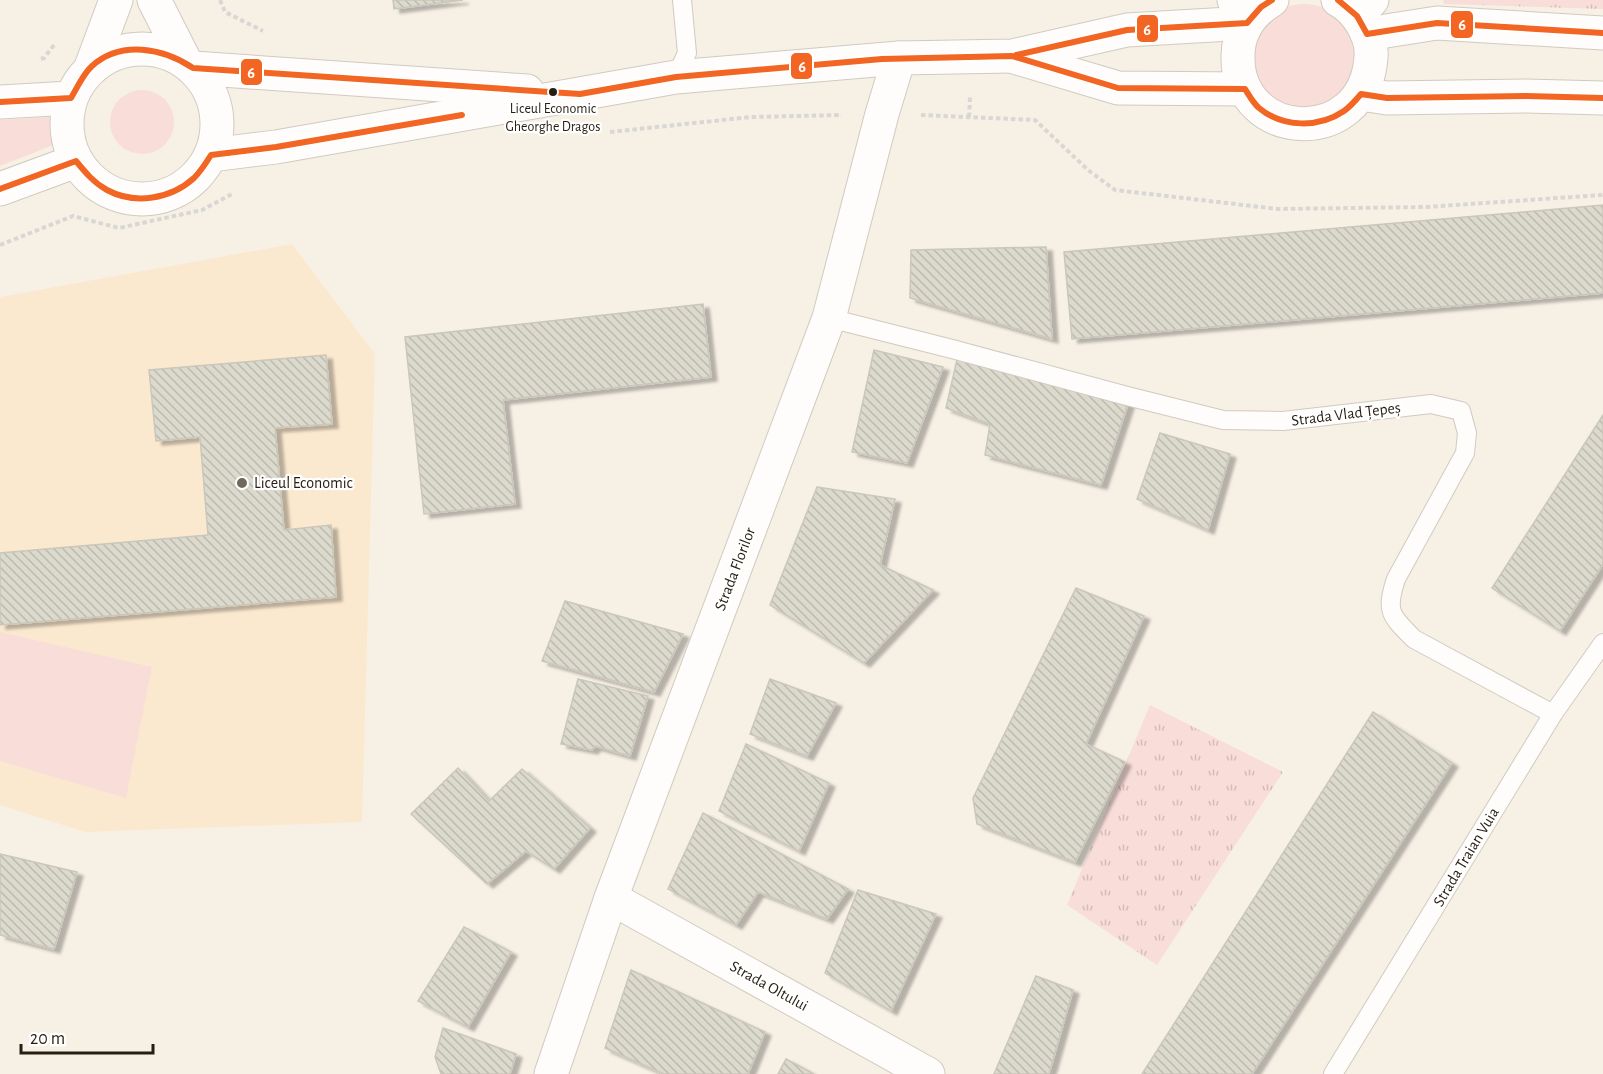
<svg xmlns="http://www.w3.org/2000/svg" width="1603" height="1074" font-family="'Alegreya Sans',sans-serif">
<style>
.built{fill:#fbe9cf}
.grass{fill:#f8ddd9}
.park{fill:url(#park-tufts)}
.building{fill:url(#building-back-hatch);stroke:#cac7bb;stroke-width:1.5;filter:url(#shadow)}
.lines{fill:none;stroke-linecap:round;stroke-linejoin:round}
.lane-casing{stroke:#d1cac0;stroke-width:20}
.street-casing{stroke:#d1cac0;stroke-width:35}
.secondary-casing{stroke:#d1cac0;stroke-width:35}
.primary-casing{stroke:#d1cac0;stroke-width:35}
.path{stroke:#d9d7d4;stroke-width:4;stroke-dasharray:4.5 3;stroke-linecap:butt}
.lane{stroke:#fefdfb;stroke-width:18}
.street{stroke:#fefdfb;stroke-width:33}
.secondary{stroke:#fefdfb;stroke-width:33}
.primary{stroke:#fefdfb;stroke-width:33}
.bus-1-casing{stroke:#fff;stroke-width:10}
.bus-1{stroke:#f26522;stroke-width:6}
.bus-dot{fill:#261e12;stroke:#fff;stroke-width:2}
.poi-dot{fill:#6f685c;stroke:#fff;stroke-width:2}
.labels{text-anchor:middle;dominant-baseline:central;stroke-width:4.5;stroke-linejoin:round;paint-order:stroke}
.bus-label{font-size:14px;fill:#261e12;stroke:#fff}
.street-label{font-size:16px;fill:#261e12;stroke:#fff}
.poi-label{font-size:16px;fill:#261e12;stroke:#fff;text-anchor:start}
.line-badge{stroke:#fff;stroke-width:2}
.badge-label{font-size:16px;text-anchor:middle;font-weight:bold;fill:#fff}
</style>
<defs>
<pattern id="park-tufts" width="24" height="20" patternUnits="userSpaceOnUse" patternTransform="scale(1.5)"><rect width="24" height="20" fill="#f8ddd9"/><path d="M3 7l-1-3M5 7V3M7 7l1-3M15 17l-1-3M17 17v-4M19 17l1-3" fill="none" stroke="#d4bdb9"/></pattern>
<pattern id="building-back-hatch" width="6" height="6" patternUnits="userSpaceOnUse" patternTransform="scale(1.5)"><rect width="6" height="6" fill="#dcd9cd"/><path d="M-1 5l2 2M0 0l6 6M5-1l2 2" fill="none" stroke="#bdbaaf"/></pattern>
<filter id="shadow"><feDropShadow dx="6" dy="4" stdDeviation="1.5" flood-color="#0004"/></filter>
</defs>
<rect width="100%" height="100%" fill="#f7f0e5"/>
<path class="built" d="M292 244 375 354 362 822 85 832 0 805V297Z"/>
<g class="grass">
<circle cx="1304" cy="56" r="52"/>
<circle cx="142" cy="122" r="32"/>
<path d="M50 117 56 144 0 166V120Z"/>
<path d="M0 632 152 667 126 798 0 761Z"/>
</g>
<g class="park">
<path d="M1443 0H1603V9L1444 4Z"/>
<path d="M1150 705 1283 772 1157 965 1067 905Z"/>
</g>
<g class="building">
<path d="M393 0H463L394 9Z"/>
<path d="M1603 205V293L1072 339 1064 252Z"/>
<path d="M1046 247 1052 339 910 298 911 250Z"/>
<path d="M703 304 711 377 503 400 515 504 424 514 405 337Z"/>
<path d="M874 350 943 367 907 463 852 452Z"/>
<path d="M326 355 332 424 275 428 284 530 331 525 336 597 0 625V553L208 535 200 437 156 441 149 370Z"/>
<path d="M958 355 1129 401 1101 485 985 455 990 424 946 408Z"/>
<path d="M1603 415V564L1560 631 1492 588Z"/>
<path d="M1160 433 1230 454 1208 530 1137 499Z"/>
<path d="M817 487 895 499 880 565 933 590 864 663 770 605Z"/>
<path d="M1076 588 1144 616 1086 744 1125 762 1075 862 977 824 973 798Z"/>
<path d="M565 601 683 634 654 692 542 661Z"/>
<path d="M578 679 648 696 630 756 595 746 592 750 561 744Z"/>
<path d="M770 679 836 703 807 756 750 734Z"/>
<path d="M1373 712 1452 763 1252 1074H1142Z"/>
<path d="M746 744 829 783 799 851 719 811Z"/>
<path d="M458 768 489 801 522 769 590 828 554 869 526 851 487 884 411 814Z"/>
<path d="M703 813 848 889 827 919 758 892 736 925 668 889Z"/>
<path d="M0 854 77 872 54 949 0 935Z"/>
<path d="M858 890 936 914 891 1011 825 973Z"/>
<path d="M464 927 511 952 468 1027 418 1001Z"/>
<path d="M631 970 765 1032 748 1074H664L605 1048Z"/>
<path d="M1036 976 1073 990 1049 1074H994Z"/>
<path d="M443 1028 516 1054 510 1074H441L435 1057Z"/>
<path d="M786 1059 814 1074H778Z"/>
</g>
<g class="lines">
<defs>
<g id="lane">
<path d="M676 77 687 53 682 0"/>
<path d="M829 318 952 349 1127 396 1223 420 1283 421 1431 404 1461 411 1467 433 1465 453 1396 579C1385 612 1391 616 1414 639L1553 714"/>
<path d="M1333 1074 1553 714 1603 643"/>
</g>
<g id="street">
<path d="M1234 0 1244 14 1250 18"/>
<path d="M1357 16 1372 0"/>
<path d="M611 898 928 1074"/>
<path d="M551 1074 611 898 829 318 882 114 899 58"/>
</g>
<g id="secondary">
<path d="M154 0 185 61"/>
<path d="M91 67 116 0"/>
</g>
<g id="primary">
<path d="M1272 0C1252 12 1238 31 1238 56 1236 142 1365 150 1371 57 1373 36 1357 10 1338 0"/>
<path d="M1367 34 1437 23 1603 33"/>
<circle cx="142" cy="124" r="75"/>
<path d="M1014 57 1118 88 1245 89"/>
<path d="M193 68 527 91"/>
<path d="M1361 94 1387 98 1526 96 1603 98"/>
<path d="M0 102 71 98"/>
<path d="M211 155 276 147 676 77 899 58 1012 56 1127 30 1247 23"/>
<path d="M0 189 76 161"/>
</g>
</defs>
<use href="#lane" class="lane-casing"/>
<use href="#street" class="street-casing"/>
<use href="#secondary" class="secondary-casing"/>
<use href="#primary" class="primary-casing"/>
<g class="path">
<path d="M220 0 225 12 263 31"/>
<path d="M41 59 44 58 54 45"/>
<path d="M921 115 1035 120 1088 170 1115 190 1278 209 1425 207 1603 195"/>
<path d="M969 117 970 97"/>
<path d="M610 132 751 117 842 115"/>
<path d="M0 245 73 216 119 228 202 210 232 194"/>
</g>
<use href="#lane" class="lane"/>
<use href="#street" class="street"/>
<use href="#secondary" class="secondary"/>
<use href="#primary" class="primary"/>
<defs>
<g id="bus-1">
<path d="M1338 0 1357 16 1367 34 1437 23 1603 33"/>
<path d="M1016 55 1127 30 1247 23 1261 7 1272 0"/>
<path d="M0 102 71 98C77 88 83 74 92 66 121 40 163 48 193 68L580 94 676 77 882 59 1012 56 1118 88 1245 89C1249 95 1253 103 1259 108 1283 128 1319 128 1344 111 1351 106 1356 100 1361 94L1387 98 1526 96 1603 98"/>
<path d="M0 189 76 161C85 172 94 183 107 190 135 205 171 199 194 178 201 171 206 163 211 155L276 147 462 115"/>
</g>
</defs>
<use href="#bus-1" class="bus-1-casing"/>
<use href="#bus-1" class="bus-1"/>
</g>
<circle class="bus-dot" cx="553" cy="92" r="5"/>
<circle class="poi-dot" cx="242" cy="483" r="6"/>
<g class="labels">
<g class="bus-label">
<text x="553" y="109">Liceul Economic<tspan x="553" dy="18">Gheorghe Dragos</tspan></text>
</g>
<g class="street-label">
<text transform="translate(1346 414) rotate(-7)">Strada Vlad Țepeș</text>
<text transform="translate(735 569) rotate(-69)">Strada Florilor</text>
<text transform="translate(1466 857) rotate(-59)">Strada Traian Vuia</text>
<text transform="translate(769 986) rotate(29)">Strada Oltului</text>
</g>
<g class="poi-label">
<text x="254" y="483">Liceul Economic</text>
</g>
</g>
<g class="line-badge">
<rect x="1450" y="10" width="24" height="29" rx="6" fill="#f26522"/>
<rect x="1136" y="14" width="23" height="29" rx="6" fill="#f26522"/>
<rect x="790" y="52" width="23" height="28" rx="6" fill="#f26522"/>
<rect x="240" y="58" width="23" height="28" rx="6" fill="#f26522"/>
</g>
<g class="badge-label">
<text x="1462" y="30">6</text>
<text x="1147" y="35">6</text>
<text x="802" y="72">6</text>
<text x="251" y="78">6</text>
</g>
<path d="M21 1044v9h132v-9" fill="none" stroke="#261e12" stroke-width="3"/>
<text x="30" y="1044" font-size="18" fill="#261e12" stroke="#ffffff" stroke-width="4.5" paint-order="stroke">20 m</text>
</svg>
